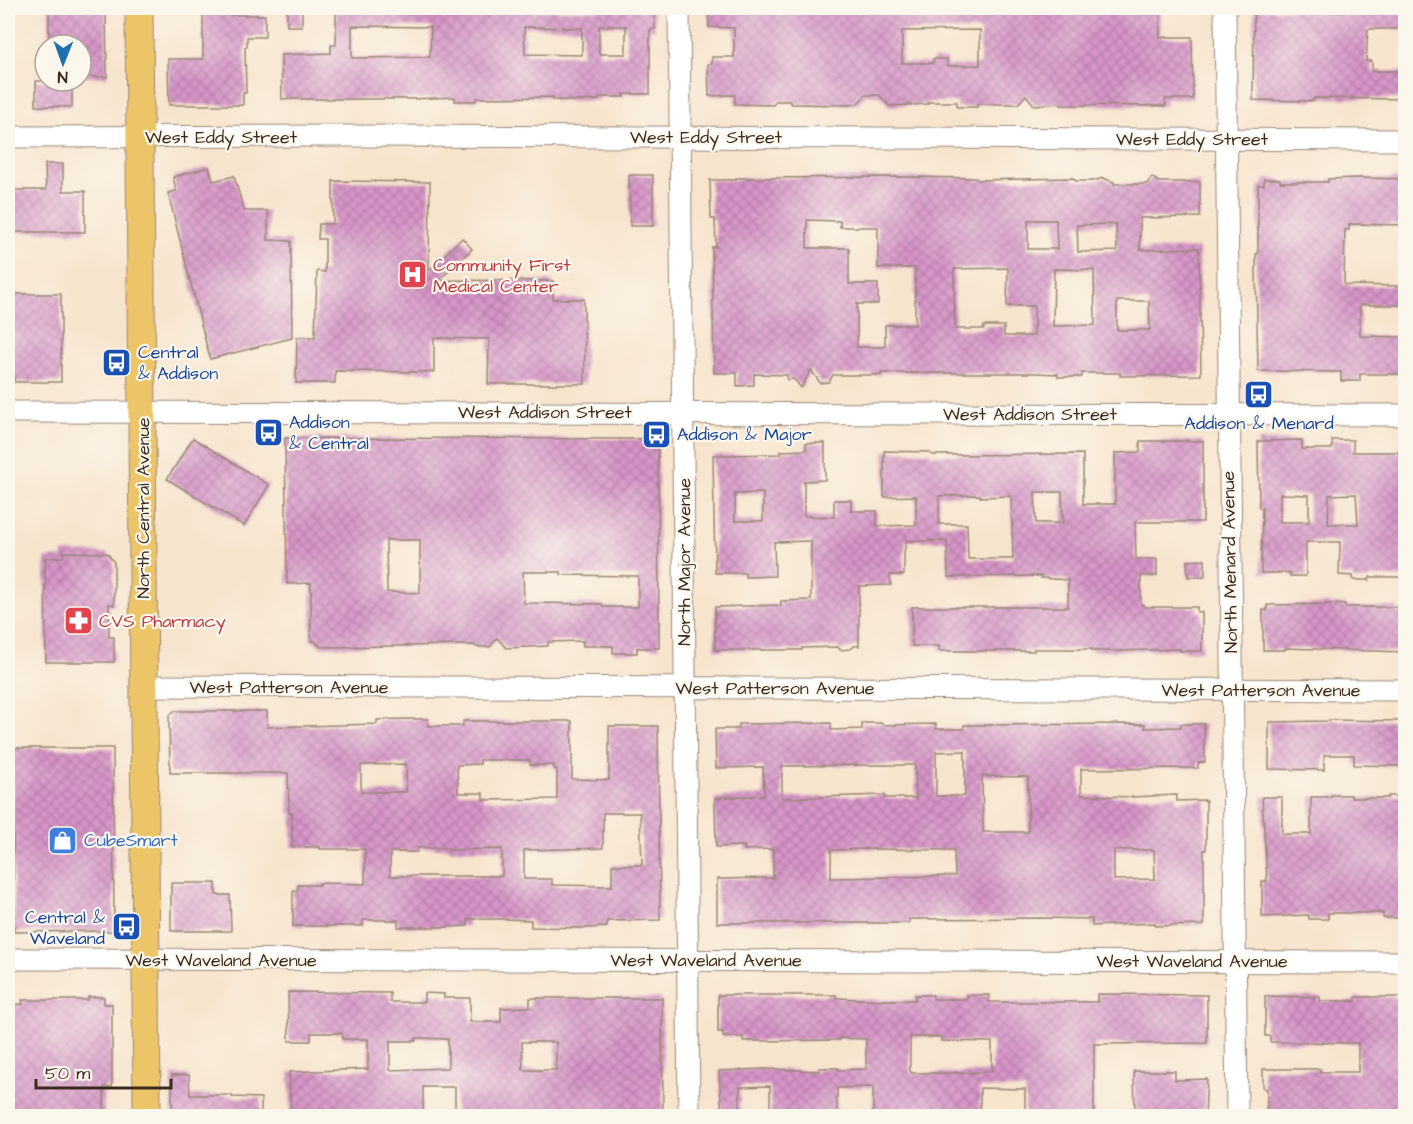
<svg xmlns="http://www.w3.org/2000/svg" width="1413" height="1124" font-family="'Architects Daughter',sans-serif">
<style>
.building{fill:url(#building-cross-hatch);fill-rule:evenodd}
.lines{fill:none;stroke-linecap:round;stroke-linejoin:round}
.minor-casing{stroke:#998776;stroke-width:23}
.major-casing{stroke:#998776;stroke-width:29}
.minor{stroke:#fff;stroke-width:21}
.major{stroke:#edc569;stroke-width:27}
.labels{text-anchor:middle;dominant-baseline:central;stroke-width:4.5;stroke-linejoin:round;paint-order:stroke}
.street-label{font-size:18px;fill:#3b2a1e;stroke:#fbf7ec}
.health-label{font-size:18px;fill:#be3a42;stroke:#fbf7ec;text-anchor:start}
.transit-label{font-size:18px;fill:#164399;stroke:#fbf7ec;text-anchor:start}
.shop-label{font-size:18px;fill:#366cbe;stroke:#fbf7ec;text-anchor:start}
</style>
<defs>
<pattern id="building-cross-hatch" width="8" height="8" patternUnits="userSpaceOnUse" patternTransform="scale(1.5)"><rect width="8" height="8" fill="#d896c9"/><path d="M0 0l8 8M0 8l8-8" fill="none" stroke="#b07ba3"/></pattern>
</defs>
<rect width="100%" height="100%" fill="#fbf7ec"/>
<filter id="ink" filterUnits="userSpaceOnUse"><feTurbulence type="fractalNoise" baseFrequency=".0167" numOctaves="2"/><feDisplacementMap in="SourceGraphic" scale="12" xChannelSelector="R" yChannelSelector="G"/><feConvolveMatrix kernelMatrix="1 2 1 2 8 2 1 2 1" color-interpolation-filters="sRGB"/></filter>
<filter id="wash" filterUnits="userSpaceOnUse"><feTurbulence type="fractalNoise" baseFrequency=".008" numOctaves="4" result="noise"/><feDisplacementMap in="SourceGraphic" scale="24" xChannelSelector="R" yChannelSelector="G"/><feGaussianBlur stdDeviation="1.35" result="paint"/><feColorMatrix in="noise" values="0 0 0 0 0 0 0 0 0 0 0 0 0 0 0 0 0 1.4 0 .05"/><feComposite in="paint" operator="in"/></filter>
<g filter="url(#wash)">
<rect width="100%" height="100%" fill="#f7e4cd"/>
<g id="blocks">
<g class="building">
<path d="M49 8H106L107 77H81V45H49Z"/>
<path d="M708 8 729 9V10L891 9V11L1160 12V37H1192L1193 99H1165L1166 106 1061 105V103L1034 105 1026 95 1018 104H977V107H957V102H928V104L889 106 879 95H866L857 104 848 105 792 104 789 101H776L773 105 735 104V95L709 96 708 64H712V57H734V28L709 27ZM980 30V65L948 66 947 59H933V63H902V31Z"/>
<rect x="287" y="9" width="15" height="17"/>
<path d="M336 9 427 11 654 9 655 29 650 30V94H624V97H599V100L578 101 553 100V97L476 98V101H455V97L411 99H282L281 55 331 53V45H336ZM352 26 431 27 430 57 352 58ZM599 26H626V54H599ZM524 27 582 28V55L525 54Z"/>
<path d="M1254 9 1317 10V12L1406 10V29H1368L1366 61H1372V71H1406V99L1314 98V101L1253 100Z"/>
<path d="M203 15H265V37H247V47H245L246 93H243V105H169L168 59H203Z"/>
<path d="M36 81H72V107L36 106Z"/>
<path d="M45 164H63V191H85V232H10V190H46Z"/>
<path d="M209 167 213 181 234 176 244 211H268V240L291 241 292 338 210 359 168 193 176 191 173 177Z"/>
<path d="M629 175H653V226H630Z"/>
<path d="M900 177 975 178 978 180 1073 178 1076 181H1093L1103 178 1114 182V184H1147L1152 177 1159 182H1200V217L1140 218V250L1199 248 1201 375 1120 376V373H1082V377H1058V374L1035 373H881V375H833L829 382 820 383 811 370 801 388 794 379 787 380V375L754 374V385L737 386V373H714L712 247H716L715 219H711L710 180H736V178H752ZM807 220 840 221V227H878V268H915V325H885V347H857V304H878V284H849V248H807ZM1028 220H1056L1057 249H1028ZM1116 224 1117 251 1078 252 1077 225ZM1008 268 1007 306H1034V336H1004V326H984V329H955L954 269ZM1054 269 1094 270 1095 325 1053 326ZM1117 301H1149L1150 330H1117Z"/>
<path d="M1360 178 1406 179V225L1349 224V230H1345L1344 285 1406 286V305H1360V336L1406 337V374H1360V381H1341V372L1258 371 1256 270V254H1258V185H1264V179H1280V182H1328V179Z"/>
<path d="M333 181 430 182 429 270 462 238 472 249 439 280 553 281V299H584L585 384H488L489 339 434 338V372L335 371V383H296L297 337H315L317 271 325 272V239H318L319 224H333Z"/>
<path d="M10 294H61V382H14V366H10Z"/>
<path d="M193 438 269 485 244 526 167 479Z"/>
<path d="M285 438 658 439 659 648H637V653H613V646H583V641L548 642V646L506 648 497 638 490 647H476L474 645 321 647 315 641H311V583L287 584ZM386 540H420V593L387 592ZM523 572H561V575L638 576V607H603L602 604 524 603Z"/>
<path d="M1302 440V449H1332V440H1353V452H1406V542H1403V577H1370L1369 580H1353V576L1339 575 1340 542H1306V576H1290V573H1261L1262 508H1259L1258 441ZM1280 494 1309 495V522H1280ZM1356 494 1358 524H1328L1329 495Z"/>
<path d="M1140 441H1203V522H1135L1136 559H1157V576H1141V605H1144V607H1197V612H1202V651H1180V649L1121 651H1092V649H1034V651H939V646H912V607H1068V580L1041 578V576L948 577 947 541H906L904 554V575H890L891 585 859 586V646H854L851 649 840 650 838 647 802 648V650H715V607L781 605V601L811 600V541L774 542 775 576 745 577V573H715L713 455 781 454V451L806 450V443H825V480L804 481V516L834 517V500H851V511H877V526L916 525V496L884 497V451L929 452 932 455 1083 454V504H1115V453L1140 452ZM1035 492H1062L1063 523H1036ZM763 493V521H735V494ZM980 495V497L1011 496 1013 559H968L967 524H939V496Z"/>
<path d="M63 552 107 553 114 562V605L109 604V637H114V662H46L45 558 63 557Z"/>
<path d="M1205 560V577H1188L1187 561Z"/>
<path d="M1345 604V607H1398V613L1403 614V652L1285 648V650H1263V610L1267 611V605Z"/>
<path d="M174 711H267V727L377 724V720L405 719H428V726H463V721H572V779L609 780V726H658L660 920 607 921V927L586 928 531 927V920L503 919H468V926L445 927H398V920H363V926H293V891H297L298 885H319V883L365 884V849H320V847H292V813H289L288 773H170L169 716ZM480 760H530V765H554V769H557V799L483 800V793H458L457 765 480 764ZM406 764V792H361V765ZM603 813H640L642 865H612V886L552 885V879H524V850L603 848ZM417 848H449V850L502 849V876H390V852H417Z"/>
<path d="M1329 720 1403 721V766L1354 765V755H1324V770L1269 769V722L1329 721Z"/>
<path d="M831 723V730L862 729V723H882L883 725 936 724V729H964V725L1145 724V728L1181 727V724H1204L1205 762 1198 763V768L1081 769V795L1130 797 1177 795V801L1206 800V850H1204V925L1155 926V923L1092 926V919L1042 918 909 919V923H717V879L773 878V849L744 850V846L716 847 715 798 764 795 763 767 716 768 715 729H739V724ZM965 751V796H936V752ZM883 765H915L916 798H885V795L782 798V766ZM982 776 1028 777V832H983ZM866 849 954 850 955 876 831 878V850ZM1114 850H1154L1155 879 1114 880Z"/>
<path d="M12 748H113L114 931 14 932Z"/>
<path d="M1331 795H1351V798H1388V796H1404L1403 918H1383V913H1328V919H1309V915L1262 917V881H1267L1262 797H1282V834H1311V797H1331Z"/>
<path d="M171 883H216V895H230L231 931H171Z"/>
<path d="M288 992 390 993V1002H424V993L444 994V998H470V1022H501V1008L530 1007V998H662L663 1116H455V1087H423V1116H291L289 1072 368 1069V1039H343L342 1033H311V1041H289ZM416 1038 448 1039V1068L390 1070V1041H416ZM522 1042H556V1070H523Z"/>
<path d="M1097 994 1207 995V1043L1094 1044V1116H1025V1089L980 1088V1116H873V1087L837 1088V1116H770V1086L740 1087V1116H722L719 1071 765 1069 819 1071V1068H838V1070L866 1069V1039L839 1038V1040L762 1041H743V1037H723V1032H718V995H836V998L886 1000H915V995H933V999H967V995H989V1002H1097ZM910 1037H941V1041L992 1042V1071L969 1073H912L910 1071Z"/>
<path d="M1265 996 1320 997V1001H1356V997H1406V1086H1402V1116H1267V1089L1263 1088V1069H1320V1072H1358V1043L1270 1042V1036H1265Z"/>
<path d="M88 997H104V1004H112V1087H104V1116H8V1005L23 1004 22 1000H88Z"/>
<path d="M1134 1071H1175V1080L1207 1079 1205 1116H1135Z"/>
<path d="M172 1075H189L190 1095H232V1097L261 1098V1116H172Z"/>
</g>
</g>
</g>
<g filter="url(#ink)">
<use href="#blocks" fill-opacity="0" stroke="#998776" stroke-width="1.5"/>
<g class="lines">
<defs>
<g id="minor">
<path d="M679 8 689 1116"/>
<path d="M1225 8 1237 1116"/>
<path d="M8 137 353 136 1406 140"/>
<path d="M8 412 1406 415"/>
<path d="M144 686 1406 690"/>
<path d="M8 959 1406 962"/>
</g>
<path id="major" d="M139 8 147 1116"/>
</defs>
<use href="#minor" class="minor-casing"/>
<use href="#major" class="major-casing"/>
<use href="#minor" class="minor"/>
<use href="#major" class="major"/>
</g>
</g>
<defs>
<symbol id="hospital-square" viewBox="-11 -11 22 22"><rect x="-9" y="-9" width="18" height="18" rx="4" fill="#e0444e" stroke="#fbf7ec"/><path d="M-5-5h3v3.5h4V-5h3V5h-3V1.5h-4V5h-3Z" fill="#fff"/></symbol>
<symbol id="bus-square" viewBox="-11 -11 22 22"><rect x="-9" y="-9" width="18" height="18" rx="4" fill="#1a4fb4" stroke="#fbf7ec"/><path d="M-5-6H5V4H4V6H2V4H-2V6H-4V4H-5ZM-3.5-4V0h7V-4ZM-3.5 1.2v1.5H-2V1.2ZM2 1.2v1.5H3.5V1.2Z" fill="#fff"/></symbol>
<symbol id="pharmacy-square" viewBox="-11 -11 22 22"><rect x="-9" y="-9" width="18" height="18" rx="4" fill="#e0444e" stroke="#fbf7ec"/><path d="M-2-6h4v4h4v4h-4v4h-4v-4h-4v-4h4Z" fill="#fff"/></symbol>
<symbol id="shop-square" viewBox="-11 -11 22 22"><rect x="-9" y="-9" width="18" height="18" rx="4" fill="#3f7fe0" stroke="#fbf7ec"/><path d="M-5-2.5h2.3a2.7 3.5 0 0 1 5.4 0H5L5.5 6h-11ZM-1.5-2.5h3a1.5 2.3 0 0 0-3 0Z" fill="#fff"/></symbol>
</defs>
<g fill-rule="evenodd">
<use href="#hospital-square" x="396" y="258" width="33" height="33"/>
<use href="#bus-square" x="100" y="346" width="33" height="33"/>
<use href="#bus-square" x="1242" y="378" width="33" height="33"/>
<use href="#bus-square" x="252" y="416" width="33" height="33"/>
<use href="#bus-square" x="640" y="418" width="33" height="33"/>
<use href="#pharmacy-square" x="62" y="604" width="33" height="33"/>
<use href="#shop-square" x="46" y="824" width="33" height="33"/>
<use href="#bus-square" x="110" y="910" width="33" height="33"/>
</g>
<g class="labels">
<g class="street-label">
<text x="221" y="137">West Eddy Street</text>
<text x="706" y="137">West Eddy Street</text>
<text x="1192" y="139">West Eddy Street</text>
<text x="545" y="412">West Addison Street</text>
<text x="1030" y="414">West Addison Street</text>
<text transform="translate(143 508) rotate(-90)">North Central Avenue</text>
<text transform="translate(684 562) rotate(-90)">North Major Avenue</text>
<text transform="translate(1230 562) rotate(-91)">North Menard Avenue</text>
<text x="289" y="687">West Patterson Avenue</text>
<text x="775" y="688">West Patterson Avenue</text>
<text x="1261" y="690">West Patterson Avenue</text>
<text x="221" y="960">West Waveland Avenue</text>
<text x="706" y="960">West Waveland Avenue</text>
<text x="1192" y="961">West Waveland Avenue</text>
</g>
<g class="health-label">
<text x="433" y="265">Community First<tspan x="433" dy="21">Medical Center</tspan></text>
<text x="99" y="621">CVS Pharmacy</text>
</g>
<g class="transit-label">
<text x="138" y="352">Central<tspan x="138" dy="21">&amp; Addison</tspan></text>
<text x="289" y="422">Addison<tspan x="289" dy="21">&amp; Central</tspan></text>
<text x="1259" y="423" text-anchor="middle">Addison &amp; Menard</text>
<text x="677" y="434">Addison &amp; Major</text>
<text x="105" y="917" text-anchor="end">Central &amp;<tspan x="105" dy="21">Waveland</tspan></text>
</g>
<g class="shop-label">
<text x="84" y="840">CubeSmart</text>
</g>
</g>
<rect width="1413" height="1124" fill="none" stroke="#fbf7ec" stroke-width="30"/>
<g transform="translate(63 63) rotate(181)"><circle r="28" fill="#fbf7ec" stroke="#aea59a" stroke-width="1.5"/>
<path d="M0-4.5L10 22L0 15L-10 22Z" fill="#1f6fb2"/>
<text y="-9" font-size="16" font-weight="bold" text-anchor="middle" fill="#3b2a1e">N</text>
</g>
<path d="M36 1079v9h135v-9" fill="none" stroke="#3b2a1e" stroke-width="3"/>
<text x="45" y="1079" font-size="18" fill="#3b2a1e" stroke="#fbf7ec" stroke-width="4.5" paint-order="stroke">50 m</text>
</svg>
